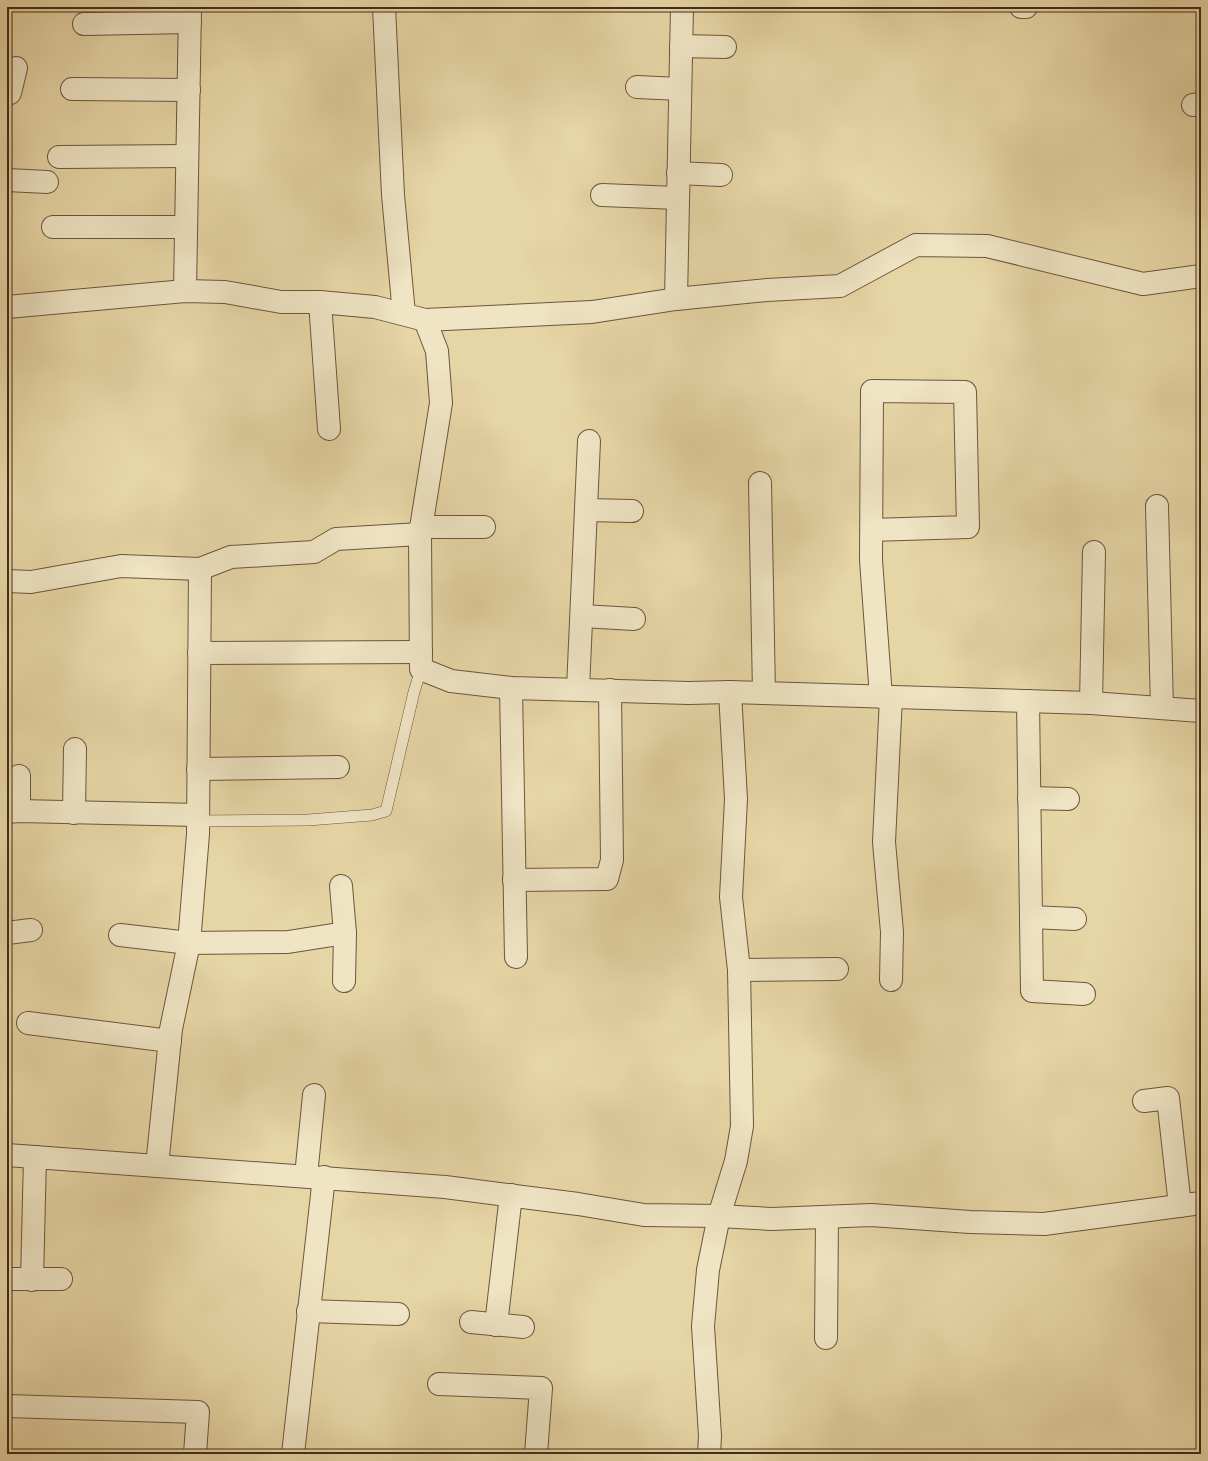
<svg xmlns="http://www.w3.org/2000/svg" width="1208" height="1461" font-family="Vollkorn,serif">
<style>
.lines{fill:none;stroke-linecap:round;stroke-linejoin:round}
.lane-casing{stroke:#6c563d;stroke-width:12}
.street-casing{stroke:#6c563d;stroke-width:24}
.lane{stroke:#efe4c4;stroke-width:11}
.street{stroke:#efe4c4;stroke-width:22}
</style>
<rect width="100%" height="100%" fill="#e6d5a5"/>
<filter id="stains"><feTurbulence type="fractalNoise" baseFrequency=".005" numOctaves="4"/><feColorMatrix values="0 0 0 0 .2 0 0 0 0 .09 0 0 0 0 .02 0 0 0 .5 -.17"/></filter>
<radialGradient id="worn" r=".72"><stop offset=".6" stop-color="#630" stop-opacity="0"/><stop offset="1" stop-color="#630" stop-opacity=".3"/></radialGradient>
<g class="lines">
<defs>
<path id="lane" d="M198 821 308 820 372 815 386 811 414 692 421 669"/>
<g id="street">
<path d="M384 7 393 195 404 314"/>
<path d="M1021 7H1026"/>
<path d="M84 24 190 22"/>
<path d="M681 46 725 47"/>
<path d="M637 87 680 89"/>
<path d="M72 89 189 90"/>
<path d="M7 93H10L16 68"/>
<path d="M1193 105 1201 104"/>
<path d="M59 157 187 156"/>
<path d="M678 173 721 175"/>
<path d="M7 180 47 182"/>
<path d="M602 195 678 198"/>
<path d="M53 227H186"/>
<path d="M185 291 190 7"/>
<path d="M676 299 682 7"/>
<path d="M320 302 329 429"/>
<path d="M7 307 185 291 225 292 281 302H320L375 307 425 320 592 312 676 299 767 290 840 286 916 245 987 246 1143 284 1201 276"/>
<path d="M425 320 437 351 441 403 420 534 421 669 451 681 511 688 689 693 730 692 1091 703 1201 711"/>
<path d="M760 483 764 693"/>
<path d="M1157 506 1162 708"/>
<path d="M586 510 632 511"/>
<path d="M421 527H484"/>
<path d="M871 530 968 527 965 392 872 391 871 560 881 697"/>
<path d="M7 581 31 582 121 566 200 569 231 557 314 552 336 539 420 534"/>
<path d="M582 616 634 619"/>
<path d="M199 653 421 652"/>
<path d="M511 688 516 957"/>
<path d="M578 689 589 441"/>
<path d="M891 697 884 842 892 932 891 980"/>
<path d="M1028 701 1032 991 1084 994"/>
<path d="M1091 703 1094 552"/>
<path d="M198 769 338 767"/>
<path d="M19 776V811"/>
<path d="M1029 798 1068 799"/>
<path d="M7 812 19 811 198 815"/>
<path d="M74 813 75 749"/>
<path d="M514 880 607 879 612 860 610 690"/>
<path d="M341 886 345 933 344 981"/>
<path d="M1031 917 1075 919"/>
<path d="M7 933 31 930"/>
<path d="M120 935 189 943 288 942 345 933"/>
<path d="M739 970 837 969"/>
<path d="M28 1023 170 1041"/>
<path d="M1144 1101 1168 1098 1180 1206"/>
<path d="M7 1155 445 1187 578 1204 644 1215 719 1216 772 1219 871 1215 970 1222 1044 1224 1201 1203"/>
<path d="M157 1166 171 1029 189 943 198 834 200 569"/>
<path d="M306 1176 314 1095"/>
<path d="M7 1279H61"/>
<path d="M32 1280 35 1157"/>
<path d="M308 1311 398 1314"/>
<path d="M471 1322 523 1327"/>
<path d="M496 1325 511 1195"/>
<path d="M826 1338 827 1217"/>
<path d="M439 1384 541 1388 536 1454"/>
<path d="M7 1406 198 1412 195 1454"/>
<path d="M293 1454 324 1177"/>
<path d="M709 1454 710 1436 703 1326 708 1270 719 1216 736 1161 742 1126 739 970 731 897 736 799 730 692"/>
</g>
</defs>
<use href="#lane" class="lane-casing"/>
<use href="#street" class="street-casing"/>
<use href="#lane" class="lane"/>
<use href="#street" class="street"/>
</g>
<rect width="1208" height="1461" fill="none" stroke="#e6d5a5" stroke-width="24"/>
<rect x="8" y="8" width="1192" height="1445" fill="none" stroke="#442c1a" stroke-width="2"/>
<rect x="12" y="12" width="1184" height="1437" fill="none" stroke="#442c1a"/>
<rect width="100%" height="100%" filter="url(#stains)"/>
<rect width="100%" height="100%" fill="url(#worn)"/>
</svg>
